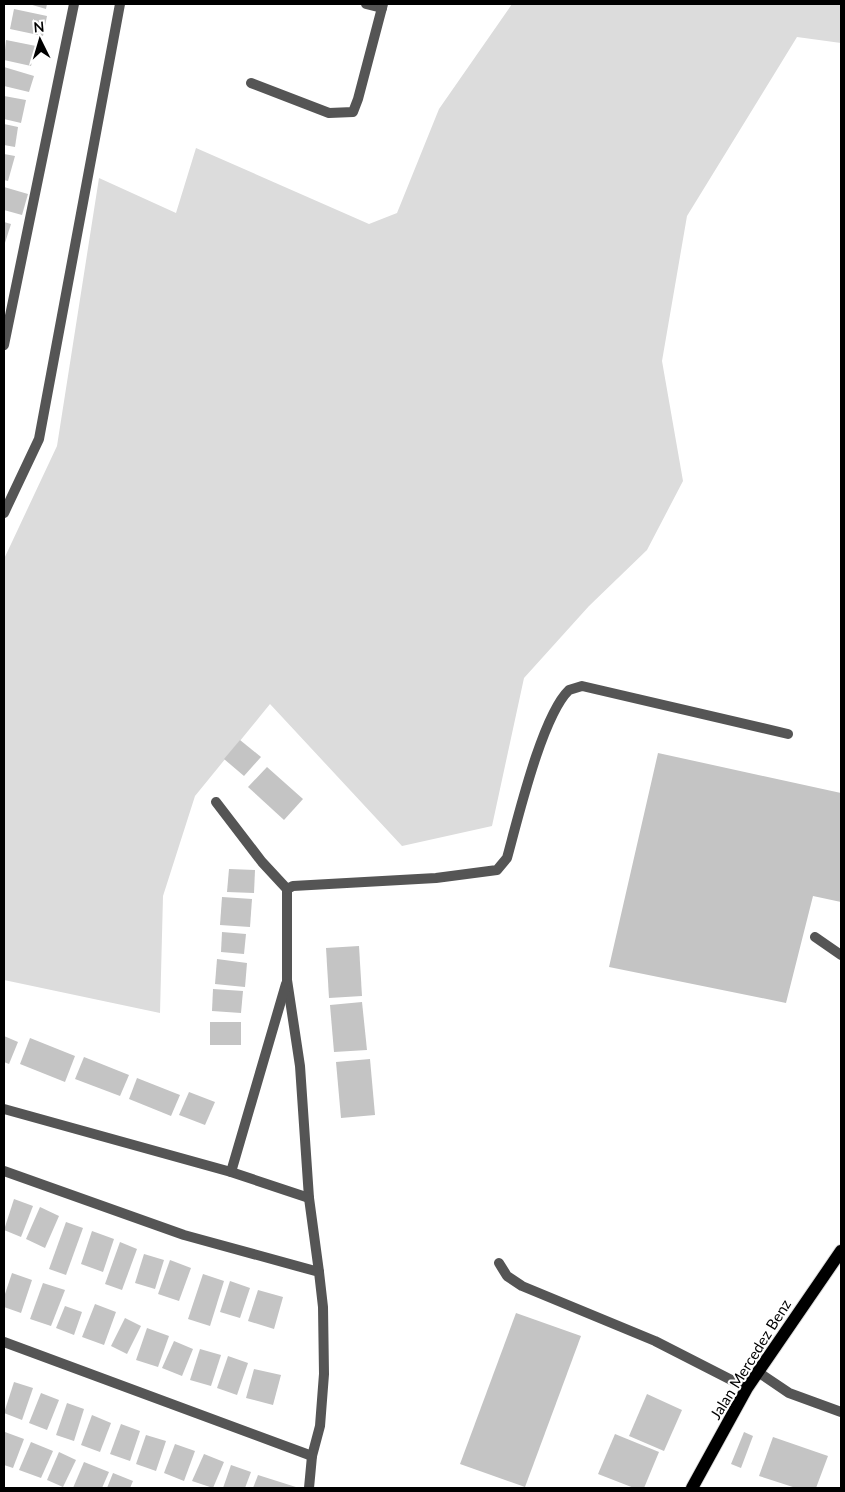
<svg xmlns="http://www.w3.org/2000/svg" width="845" height="1492" font-family="Lato,sans-serif">
<style>
.green{fill:#dcdcdc}
.building{fill:#c4c4c4}
.lines{fill:none;stroke-linecap:round;stroke-linejoin:round}
.primary-casing{stroke:#dbdbdb;stroke-width:14}
.service{stroke:#555;stroke-width:10}
.minor{stroke:#555;stroke-width:10}
.primary{stroke:#000;stroke-width:12}
.labels{text-anchor:middle;dominant-baseline:central;stroke-width:4;stroke-linejoin:round;paint-order:stroke}
.street-label{font-size:15px;fill:#000;stroke:#fff}
</style>
<rect width="100%" height="100%" fill="#fff"/>
<path class="green" d="M512 4H841V43L797 37 687 216 662 361 683 481 647 550 589 606 524 678 492 826 402 846 270 704 195 796 163 896 160 1013 4 980V559L57 446 99 178 176 213 196 148 369 224 397 213 439 109Z"/>
<g class="building">
<path d="M29 4H47L46 9Z"/>
<path d="M14 9 47 16 43 36 10 29Z"/>
<path d="M6 40 36 46 31 66 4 60Z"/>
<path d="M4 67 34 76 29 92 4 86Z"/>
<path d="M4 96 26 100 21 123 4 119Z"/>
<path d="M4 124 18 127 15 147 4 145Z"/>
<path d="M4 154 15 156 8 181 4 180Z"/>
<path d="M4 187 28 194 22 215 4 210Z"/>
<path d="M4 222 11 224 4 246Z"/>
<path d="M240 740 261 757 244 776 224 759Z"/>
<path d="M658 753 841 793V902L813 896 786 1003 609 967Z"/>
<path d="M267 767 303 799 284 820 248 787Z"/>
<path d="M229 869 255 870 254 893 227 892Z"/>
<path d="M222 897 252 899 250 927 220 925Z"/>
<path d="M222 932 246 934 244 954 221 952Z"/>
<path d="M359 946 362 996 329 998 326 948Z"/>
<path d="M217 959 247 963 245 987 215 984Z"/>
<path d="M213 989 243 991 241 1013 212 1011Z"/>
<path d="M362 1002 367 1050 334 1052 330 1005Z"/>
<rect x="210" y="1022" width="31" height="23"/>
<path d="M4 1036 18 1042 9 1064 4 1062Z"/>
<path d="M30 1038 75 1056 65 1082 20 1064Z"/>
<path d="M84 1057 129 1075 120 1096 75 1079Z"/>
<path d="M370 1059 375 1115 341 1118 336 1062Z"/>
<path d="M137 1078 180 1095 171 1116 129 1099Z"/>
<path d="M189 1092 215 1102 205 1125 179 1115Z"/>
<path d="M14 1199 33 1206 21 1237 4 1230Z"/>
<path d="M40 1207 59 1216 45 1248 26 1239Z"/>
<path d="M66 1222 83 1228 66 1275 49 1269Z"/>
<path d="M92 1231 114 1239 103 1272 81 1264Z"/>
<path d="M120 1242 137 1249 122 1290 105 1284Z"/>
<path d="M144 1254 164 1260 155 1289 135 1283Z"/>
<path d="M170 1260 191 1268 179 1301 158 1294Z"/>
<path d="M12 1273 32 1280 21 1313 4 1307V1297Z"/>
<path d="M203 1274 224 1281 210 1326 188 1319Z"/>
<path d="M230 1281 250 1288 240 1318 220 1312Z"/>
<path d="M43 1283 65 1290 51 1326 30 1319Z"/>
<path d="M258 1290 283 1297 274 1329 248 1321Z"/>
<path d="M95 1304 116 1312 104 1345 82 1337Z"/>
<path d="M65 1306 82 1312 74 1335 56 1328Z"/>
<path d="M516 1313 581 1336 525 1487 460 1464Z"/>
<path d="M125 1318 141 1326 127 1354 111 1346Z"/>
<path d="M147 1328 169 1336 158 1367 136 1360Z"/>
<path d="M174 1341 193 1349 182 1376 162 1368Z"/>
<path d="M200 1349 221 1355 211 1386 190 1380Z"/>
<path d="M228 1356 248 1363 237 1395 217 1388Z"/>
<path d="M254 1369 281 1375 273 1405 246 1398Z"/>
<path d="M14 1382 33 1388 22 1420 4 1413Z"/>
<path d="M41 1393 59 1400 47 1430 29 1423Z"/>
<path d="M647 1394 682 1410 664 1451 629 1436Z"/>
<path d="M67 1403 84 1409 74 1441 56 1435Z"/>
<path d="M92 1415 111 1423 100 1452 81 1445Z"/>
<path d="M121 1424 140 1431 130 1461 110 1454Z"/>
<path d="M5 1432 24 1439 13 1468 4 1465Z"/>
<path d="M744 1432 753 1436 741 1468 731 1464Z"/>
<path d="M615 1434 659 1452 644 1488H634L598 1474Z"/>
<path d="M146 1435 166 1441 156 1471 136 1464Z"/>
<path d="M773 1437 828 1456 816 1488H796L759 1476Z"/>
<path d="M31 1442 53 1451 41 1478 19 1470Z"/>
<path d="M175 1444 195 1451 184 1481 164 1473Z"/>
<path d="M59 1452 76 1460 63 1487 47 1480Z"/>
<path d="M204 1454 224 1462 213 1488 192 1481Z"/>
<path d="M84 1462 109 1472 102 1488H73Z"/>
<path d="M231 1465 251 1472 245 1488H223Z"/>
<path d="M113 1473 133 1481 130 1488H107Z"/>
<path d="M258 1475 299 1488H253Z"/>
</g>
<g class="lines">
<defs>
<path id="primary" d="M692 1488 747 1388 841 1251"/>
</defs>
<use href="#primary" class="primary-casing"/>
<g class="service">
<path d="M815 937 841 955"/>
<path d="M499 1263 507 1276 522 1286 655 1341 747 1388"/>
<path d="M758 1372 789 1393 841 1412"/>
</g>
<g class="minor">
<path d="M366 4 382 8"/>
<path d="M251 83 329 113 353 112 358 99 383 4"/>
<path d="M4 345 74 4"/>
<path d="M4 513 39 439 120 4"/>
<path d="M216 802 262 862 287 889V980L300 1066 309 1198 319 1272"/>
<path d="M287 889 293 886 436 878 497 870 507 858C518 818 542 716 569 690L582 686 788 734"/>
<path d="M4 1109 231 1172 309 1198"/>
<path d="M4 1171 184 1235 319 1272 323 1307 324 1374 320 1426 312 1456 309 1488"/>
<path d="M231 1172 286 984"/>
<path d="M4 1342 312 1456"/>
</g>
<use href="#primary" class="primary"/>
</g>
<g class="labels">
<g class="street-label">
<text transform="translate(750 1359) rotate(-58)">Jalan Mercedez Benz</text>
</g>
</g>
<rect width="845" height="1492" fill="none" stroke="#000000" stroke-width="10"/>
<g transform="translate(40 40) rotate(355)" stroke="#ffffff" stroke-width="4" paint-order="stroke">
<path d="M0-4L9 19L0 12L-9 19Z" fill="#000000"/>
<text y="-8" font-size="14" font-weight="bold" text-anchor="middle" fill="#000000">N</text>
</g>
</svg>
